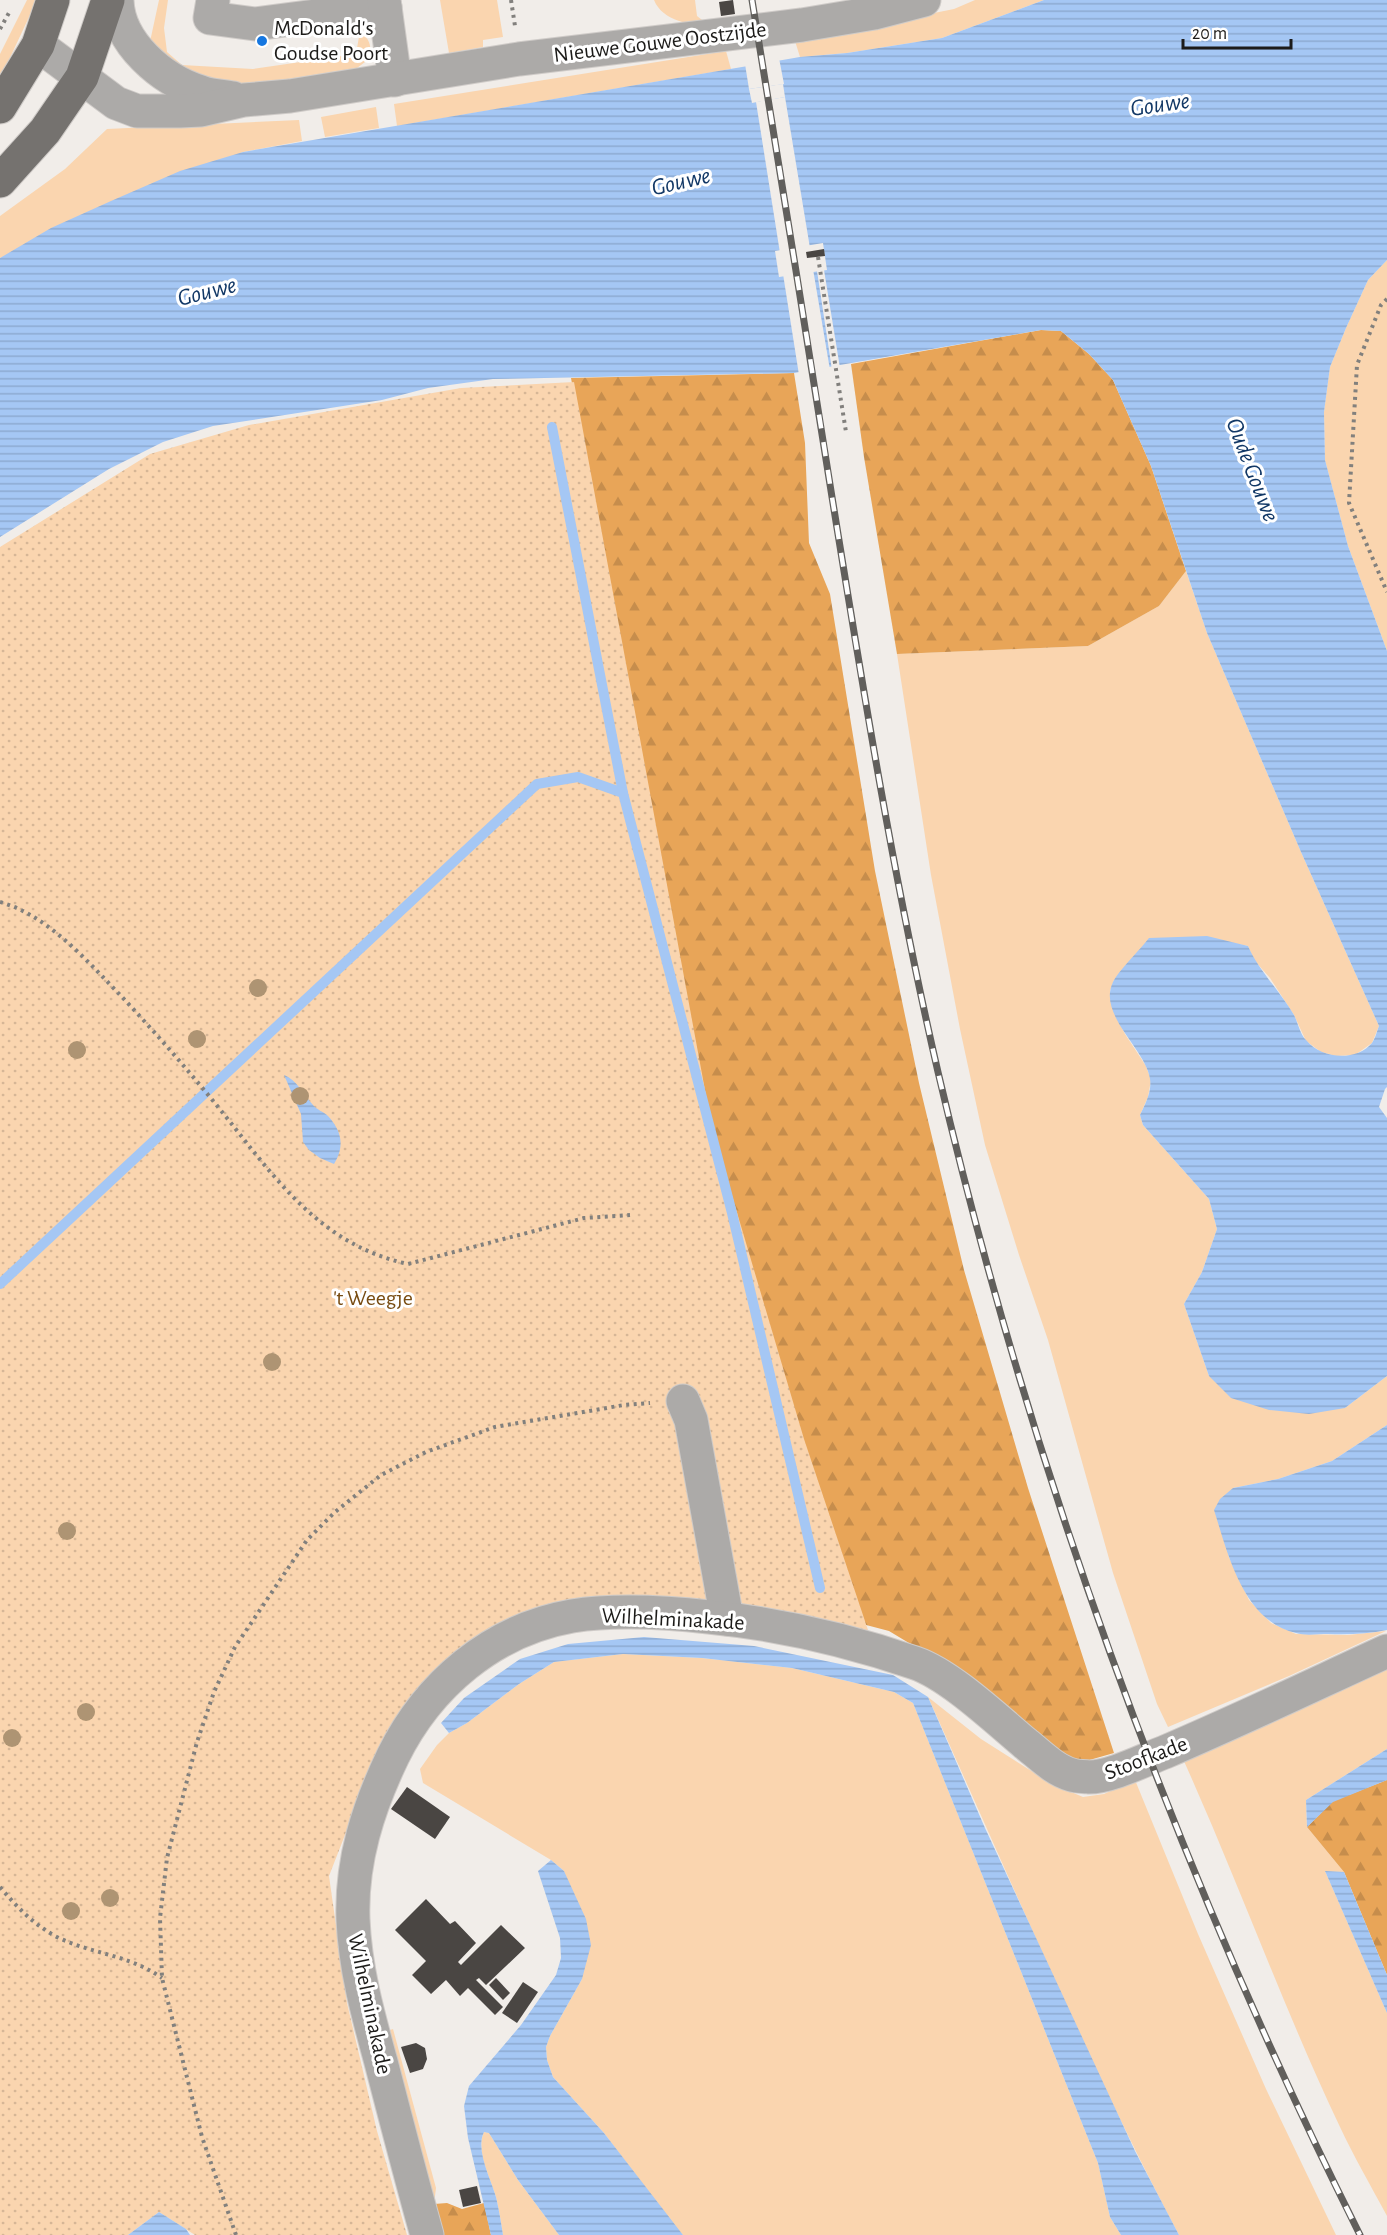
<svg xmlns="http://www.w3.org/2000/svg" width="1387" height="2235" font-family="'Alegreya Sans',sans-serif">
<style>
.grass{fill:#fad5af}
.forest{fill:url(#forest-firs)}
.park{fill:url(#park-dots)}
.water{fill:url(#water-rules);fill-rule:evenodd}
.pier{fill:#f1ede9}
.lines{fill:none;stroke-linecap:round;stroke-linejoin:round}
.stream{stroke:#a5c7f4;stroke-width:10}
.building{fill:#4a4643}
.minor-casing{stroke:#cfcbc8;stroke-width:35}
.major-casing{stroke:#cfcbc8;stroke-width:35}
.path{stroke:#82807d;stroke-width:4;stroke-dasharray:3 4.5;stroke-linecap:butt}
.minor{stroke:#acaaa8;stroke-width:33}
.major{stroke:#75726f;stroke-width:33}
.rail-casing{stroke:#615f5c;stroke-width:7}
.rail{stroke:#fff;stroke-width:4.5;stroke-dasharray:14;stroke-linecap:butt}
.tree{fill:#ae9473}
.poi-dot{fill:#1677e0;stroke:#fff;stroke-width:2}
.labels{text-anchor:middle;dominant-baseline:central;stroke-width:6;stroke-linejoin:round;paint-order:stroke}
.poi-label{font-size:22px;fill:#1c1b19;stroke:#fff;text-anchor:start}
.street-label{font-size:22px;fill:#1c1b19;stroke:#fff}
.park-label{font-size:22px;fill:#784c12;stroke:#fff}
.water-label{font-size:24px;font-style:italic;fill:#123866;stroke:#fff}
</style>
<defs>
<pattern id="forest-firs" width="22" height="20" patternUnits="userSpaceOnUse" patternTransform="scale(1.5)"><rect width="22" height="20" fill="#e8a558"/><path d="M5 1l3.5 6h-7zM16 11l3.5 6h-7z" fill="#c68d4c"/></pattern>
<pattern id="park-dots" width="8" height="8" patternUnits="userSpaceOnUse" patternTransform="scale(1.5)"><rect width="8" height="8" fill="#fad5af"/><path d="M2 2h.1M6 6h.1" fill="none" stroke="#d6b696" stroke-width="1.8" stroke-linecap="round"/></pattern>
<pattern id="water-rules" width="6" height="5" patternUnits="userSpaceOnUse" patternTransform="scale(1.5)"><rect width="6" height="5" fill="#a5c7f4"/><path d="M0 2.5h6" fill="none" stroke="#8daad1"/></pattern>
</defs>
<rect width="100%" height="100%" fill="#f1ede9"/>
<g class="grass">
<path d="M27 0H37L0 79V54Z"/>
<path d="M159 0H168L164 28 167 52 182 65 253 69 356 54 360 31C370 40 372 45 369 59L357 68 251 85 208 84 148 51Z"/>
<path d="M440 0H497L503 37 483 40V47L449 53Z"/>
<path d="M654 0H695L697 16 711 27C691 24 663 22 654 0Z"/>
<path d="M975 0H1044L942 38 847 53 800 57 795 41 954 9Z"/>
<path d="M726 51 731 69 397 126 394 104Z"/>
<path d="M376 107 379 128 325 137 321 117Z"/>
<path d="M299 120 302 141 243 152 0 258V216L65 169 107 129Z"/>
<path d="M1387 260V651L1348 546 1325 460 1324 412 1330 367 1346 328 1368 280Z"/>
<path d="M1186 571 1207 633 1301 852 1379 1026 1372 1043 1355 1055 1336 1056 1321 1052 1306 1041 1294 1015 1270 978 1254 960 1248 946 1233 943 1130 962 1114 980 1110 991 1114 1012 1125 1034 1146 1066 1151 1080 1148 1097 1140 1115 1143 1125 1209 1199 1217 1229 1202 1272 1184 1304 1209 1376 1345 1408 1387 1376V1425L1332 1461 1278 1479 1233 1488 1228 1555 1249 1600 1271 1623 1296 1634 1348 1635 1386 1631 1289 1676 1168 1727 1157 1704 1113 1573 1048 1340 1019 1255 985 1145 960 1029 931 875 897 654 1088 646 1159 606Z"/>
<path d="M623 1654 702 1658 792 1668 894 1692 913 1703 1098 2163 1110 2217 1121 2235H683L675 2227 604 2133 553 2077 547 2060 546 2047 550 2036 582 1979 564 1871 551 1860 423 1783 420 1769 437 1745 449 1733 467 1723 519 1684 554 1662Z"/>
<path d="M1387 1664V1749L1306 1800 1307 1827 1344 1872 1325 1871 1387 2013V2216C1371 2186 1354 2157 1340 2127 1283 2007 1238 1881 1183 1759Z"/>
<path d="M928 1697 981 1739 1052 1784 1083 1797 1104 1794 1135 1780 1198 1934 1266 2089 1336 2235H1179C1086 2060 1010 1878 928 1697Z"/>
<path d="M393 2029 436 2188 434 2204 381 2033Z"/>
<path d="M484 2132 489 2133 518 2180 559 2235H503C501 2222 499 2210 496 2197 491 2179 475 2151 484 2132Z"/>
</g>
<g class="forest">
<path d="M1041 330 1061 331 1089 354 1113 380 1151 466 1186 571 1159 606 1088 646 897 654 864 457 851 364Z"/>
<path d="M794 373 805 443 809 543 830 594 875 871 919 1083 964 1270 1028 1488 1114 1753 1086 1761 1071 1760 977 1684 889 1631 851 1621 354 1337 689 1045 571 378Z"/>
<path d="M1387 1780V1975L1344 1872 1307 1827 1333 1801Z"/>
<path d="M447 2203 462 2209 484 2203 491 2235H443L434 2204Z"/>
</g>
<path class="park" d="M574 382 712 1128 804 1439 869 1633 641 1607 435 1670 380 1745 329 1876 347 2003 377 2131 407 2235H195L159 2212 128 2235H0V547L150 454 249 425 461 388Z"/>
<g class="water">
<path d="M1044 0H1387V260L1368 280 1346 328 1330 367 1324 412 1325 460 1348 546 1387 651V1087L1385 1089 1379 1107 1387 1118V1376L1345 1408 1309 1414 1269 1410 1231 1398 1209 1376 1184 1304 1202 1272 1217 1229 1209 1199 1143 1125 1140 1115C1145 1104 1152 1092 1150 1079 1146 1049 1097 1015 1113 982 1119 970 1140 950 1149 938L1207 936 1248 946C1259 971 1280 991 1294 1015 1298 1023 1300 1034 1306 1040 1321 1059 1356 1062 1372 1043 1375 1039 1377 1031 1379 1026L1301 852 1207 633 1151 466 1113 380 1089 354 1061 331 1041 330 794 373 493 379 428 388 382 400 213 426 163 442 109 469 0 537V258L51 228 111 201 180 171 243 152 800 57 847 53 942 38ZM783 84 785 97 752 103 749 89ZM823 243 827 270 779 277 775 251Z"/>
<path d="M284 1075C297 1080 303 1094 313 1105 317 1110 324 1112 328 1116 342 1131 345 1147 334 1164L320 1158 309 1150 303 1142 301 1114Z"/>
<path d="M1387 1425V1630C1368 1634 1347 1635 1328 1634 1318 1634 1305 1636 1296 1633 1243 1621 1228 1554 1214 1510L1220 1499 1233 1488 1278 1479 1332 1461Z"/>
<path d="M644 1637 754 1646 893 1675 928 1697 985 1828 1135 2151 1179 2235H1121L1110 2217 1098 2163 913 1703 894 1692 792 1668 702 1658 623 1654 554 1662 519 1684 467 1723 449 1733 441 1723 464 1698 520 1659 568 1644Z"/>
<path d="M1387 1749V1780L1333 1802 1307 1827 1306 1800Z"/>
<path d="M551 1860 564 1871 586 1919 591 1945 582 1979 550 2036 546 2047 547 2060 553 2077 604 2133 683 2235H559L518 2180 489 2133 484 2132C475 2150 491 2179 496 2197 499 2210 501 2222 503 2235H491L468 2138 464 2106 469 2086 521 2025 556 1975 561 1958 560 1938 538 1871Z"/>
<path d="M1325 1871 1344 1872 1387 1975V2013Z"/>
<path d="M159 2212 186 2229 190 2235H128Z"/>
</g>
<g class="pier">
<path d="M779 58 784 84 749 89 745 64Z"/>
<path d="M785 97 810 248 780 253 756 102Z"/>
<path d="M813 269 830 370 799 375 783 274Z"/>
<path d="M824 270 840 368 832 370 817 271Z"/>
</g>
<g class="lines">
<g class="stream">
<path d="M552 427 623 793"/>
<path d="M0 1284 537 784 578 777 623 793 732 1213 820 1588"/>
</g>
</g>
<g class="building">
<path d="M733 0 735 14 721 16 719 2Z"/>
<path d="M824 249 825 256 807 258 806 252Z"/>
<path d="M407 1787 450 1817 435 1839 391 1809Z"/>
<path d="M426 1899 450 1924 455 1921 476 1943 458 1962 461 1965 501 1925 525 1948 486 1985 479 1978 476 1980 503 2007 495 2015 468 1988 460 1996 446 1980 431 1994 412 1975 426 1961 395 1930Z"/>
<path d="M496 1978 510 1993 503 2000 489 1985Z"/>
<path d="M523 1982 538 1992 517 2023 502 2013Z"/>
<path d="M416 2043 425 2048 427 2059 423 2069 410 2073 401 2047Z"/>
<path d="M477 2186 481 2203 463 2207 459 2190Z"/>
</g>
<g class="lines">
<defs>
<g id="minor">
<path d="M117 0C118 43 162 80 201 92 211 96 223 96 233 98"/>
<path d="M213 0 210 18 255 24 385 7"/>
<path d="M384 0 395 80"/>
<path d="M38 45 116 103 137 111H180L201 110 244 100 290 96 519 59 802 25 874 13 924 0"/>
<path d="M683 1401 691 1420 727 1619"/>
<path d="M427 2235C411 2178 396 2120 381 2062 368 2015 355 1969 353 1919 351 1861 368 1808 393 1756 428 1685 492 1630 572 1616 617 1609 664 1612 709 1617 779 1624 848 1640 915 1663 950 1675 996 1719 1026 1744 1040 1755 1054 1770 1072 1775 1078 1777 1083 1776 1089 1777 1111 1777 1144 1760 1165 1752 1240 1720 1313 1685 1387 1651"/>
</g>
<g id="major">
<path d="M0 107 38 45 53 0"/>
<path d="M0 181 45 131 82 77 108 0"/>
</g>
</defs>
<use href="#minor" class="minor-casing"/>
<use href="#major" class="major-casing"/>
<g class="path">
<path d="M511 0 515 26"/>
<path d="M0 29 10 11"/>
<path d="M818 257 846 432"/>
<path d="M1387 299 1381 305 1357 365 1349 503 1387 592"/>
<path d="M0 902C39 913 71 944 99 973 139 1014 177 1057 214 1102 270 1170 315 1244 408 1264L584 1218 630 1215"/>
<path d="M0 1887C17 1907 32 1923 55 1936 90 1954 128 1954 162 1978"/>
<path d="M236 2235 202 2137 162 1978 160 1918 167 1858 197 1742 214 1692 235 1647 307 1540 335 1512 381 1475 426 1452 495 1427 624 1405 650 1403"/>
</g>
<use href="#minor" class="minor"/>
<use href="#major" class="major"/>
<defs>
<path id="rail" d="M752 0C779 166 806 331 832 497 863 689 894 882 938 1072 1032 1474 1175 1865 1360 2235"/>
</defs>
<use href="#rail" class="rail-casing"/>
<use href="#rail" class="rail"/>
</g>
<g class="tree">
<circle cx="258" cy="988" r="9"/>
<circle cx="197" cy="1039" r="9"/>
<circle cx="77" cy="1050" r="9"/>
<circle cx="300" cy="1096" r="9"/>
<circle cx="272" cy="1362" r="9"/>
<circle cx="67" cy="1531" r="9"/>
<circle cx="86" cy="1712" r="9"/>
<circle cx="12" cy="1738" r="9"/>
<circle cx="110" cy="1898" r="9"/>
<circle cx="71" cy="1911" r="9"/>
</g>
<circle class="poi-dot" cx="262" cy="41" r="6"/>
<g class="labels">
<g class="poi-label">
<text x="274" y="28">McDonald's<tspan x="274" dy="25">Goudse Poort</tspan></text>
</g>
<g class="street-label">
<text transform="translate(660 42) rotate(-7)">Nieuwe Gouwe Oostzijde</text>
<text transform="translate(673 1619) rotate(3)">Wilhelminakade</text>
<text transform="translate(1146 1758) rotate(-21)">Stoofkade</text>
<text transform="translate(370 2004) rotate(78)">Wilhelminakade</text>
</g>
<g class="park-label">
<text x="373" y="1298">'t Weegje</text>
</g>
<g class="water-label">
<text transform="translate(1160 105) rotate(-8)">Gouwe</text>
<text transform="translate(681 182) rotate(-13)">Gouwe</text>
<text transform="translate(207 292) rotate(-14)">Gouwe</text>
<text transform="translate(1252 470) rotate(69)">Oude Gouwe</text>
</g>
</g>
<path d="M1183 39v9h108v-9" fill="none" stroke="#1c1b19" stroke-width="3"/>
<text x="1192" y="39" font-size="18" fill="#1c1b19" stroke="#ffffff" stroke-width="4.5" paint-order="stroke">20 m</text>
</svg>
